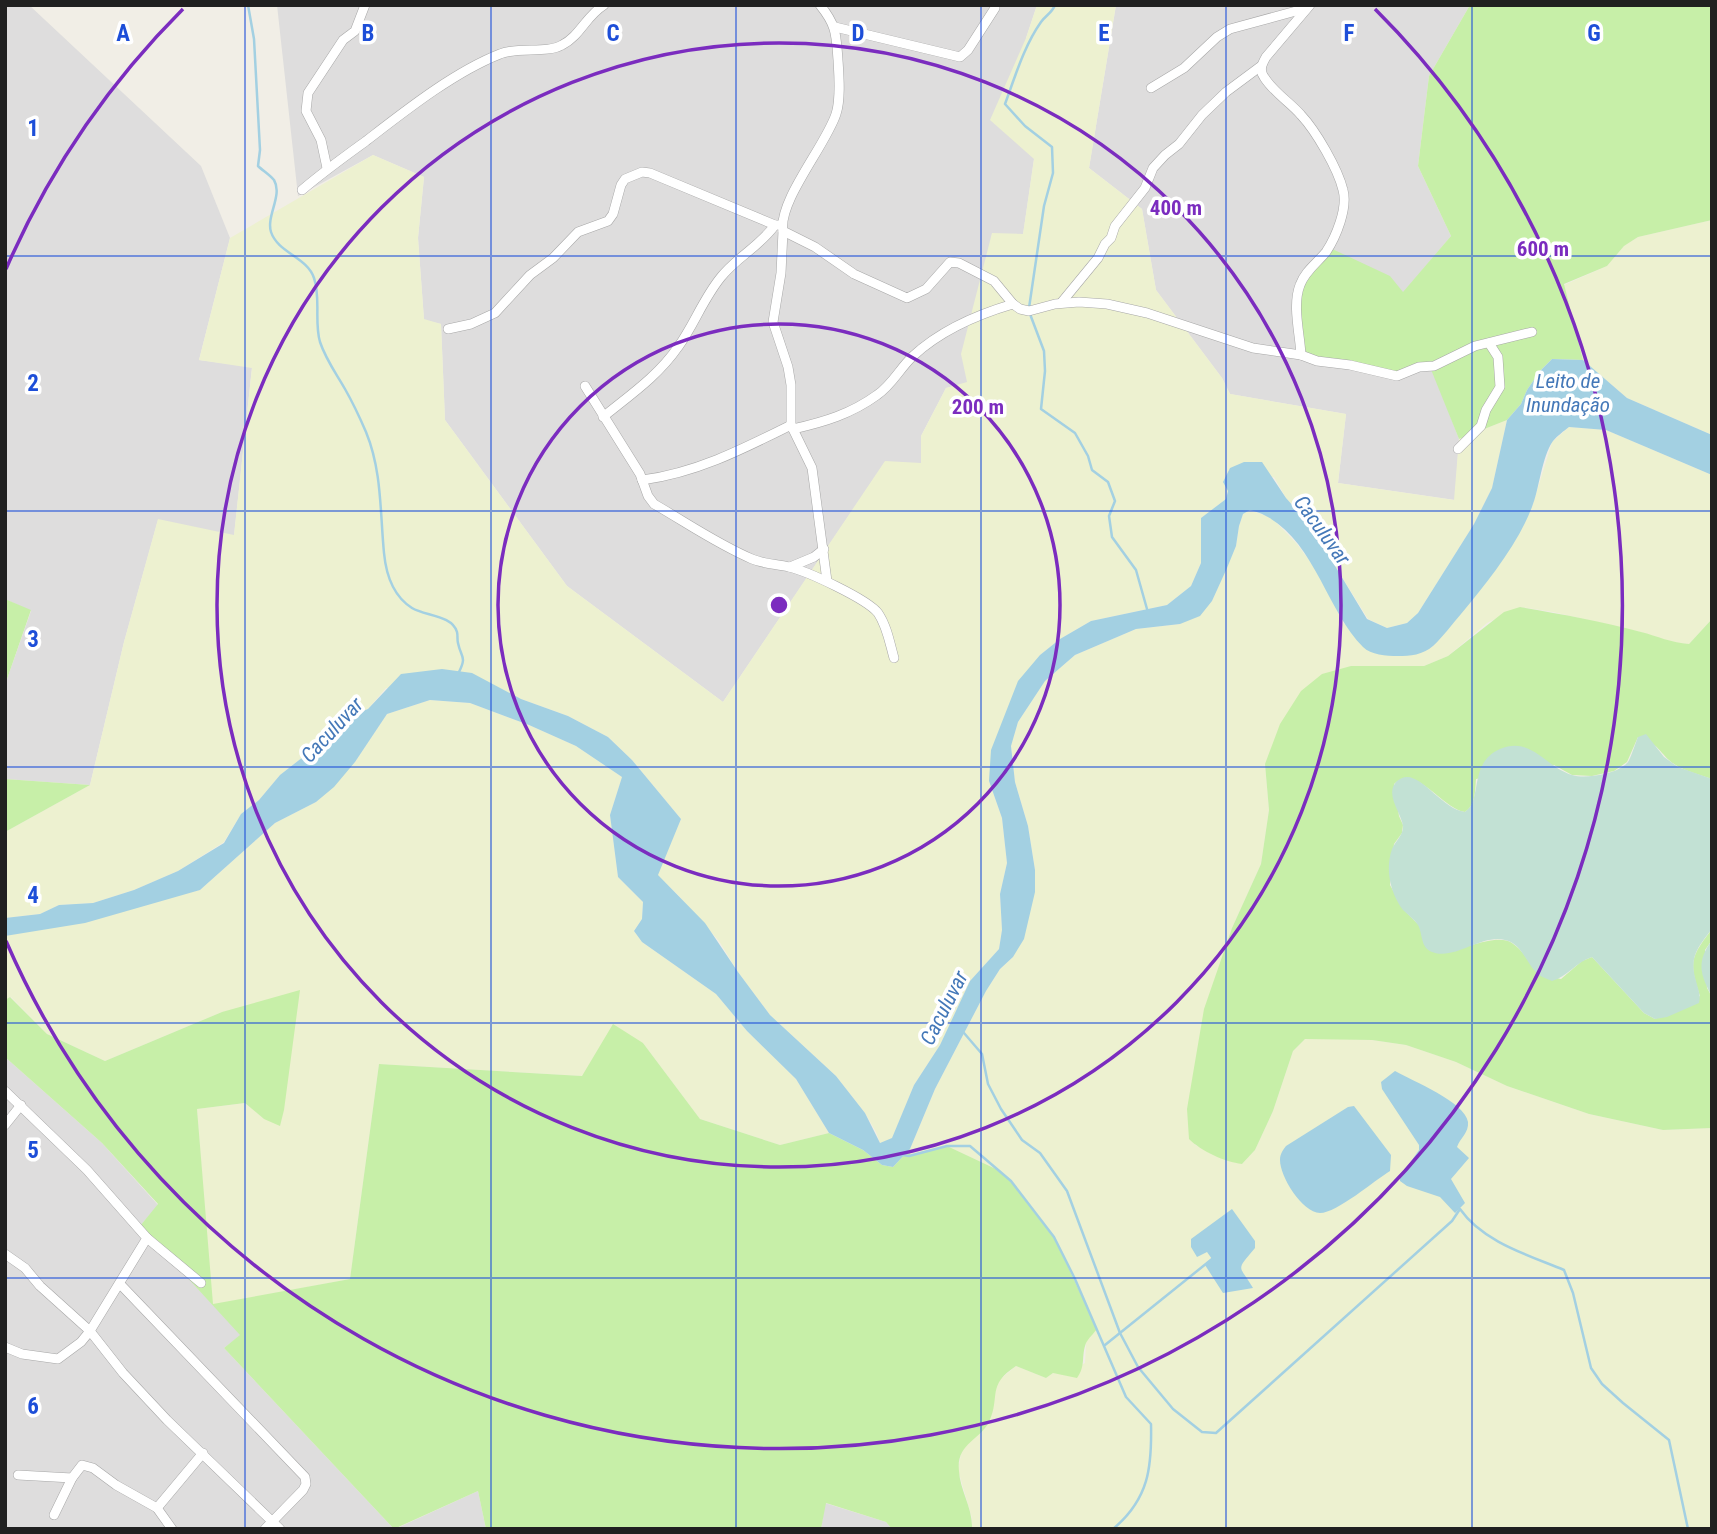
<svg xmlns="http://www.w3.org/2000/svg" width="1717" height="1534" font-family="'Roboto Condensed',sans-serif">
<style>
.residential{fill:#dedddd}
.farmland{fill:#edf1d0}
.grass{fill:#c7efa8}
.wetland{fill:#c2e1d4}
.water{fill:#a3d0e2}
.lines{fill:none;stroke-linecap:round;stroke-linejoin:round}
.stream{stroke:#a3d0e2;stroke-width:2.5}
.minor-casing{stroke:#a7a7a7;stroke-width:10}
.minor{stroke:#fff;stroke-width:9}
.grid{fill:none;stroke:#1d4ed8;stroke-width:2;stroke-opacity:0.55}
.ring{fill:none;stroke:#7b2cbf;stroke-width:3.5}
.labels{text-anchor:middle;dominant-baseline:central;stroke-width:7;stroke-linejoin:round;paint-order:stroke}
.water-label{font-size:21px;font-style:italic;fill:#4478b8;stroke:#fff}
.grid-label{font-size:23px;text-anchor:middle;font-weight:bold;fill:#1d4ed8;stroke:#fff;stroke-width:7;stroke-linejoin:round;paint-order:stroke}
.centre{fill:#7b2cbf;stroke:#fff;stroke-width:3.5}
.ring-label{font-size:21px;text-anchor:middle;font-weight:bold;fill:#7b2cbf;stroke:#fff;stroke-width:7;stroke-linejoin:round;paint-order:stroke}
</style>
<rect width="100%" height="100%" fill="#f1eee6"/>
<g class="residential">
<path d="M5 5H29L201 166 230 238 199 360 252 367 234 536 158 520 124 642 90 785 5 779V685L31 611 5 599Z"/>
<path d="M277 5H1037L1026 38 1034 159 1023 235 992 234 967 383 946 388 921 436V464L885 462 723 702 567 586 445 420 441 324 424 320 418 238 424 177 373 155 298 196Z"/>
<path d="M1116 5H1470L1429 76 1418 166 1451 236 1403 293 1459 439 1455 500 1338 483 1346 414 1230 394 1222 378 1156 290 1142 209 1089 168Z"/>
<path d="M5 1057 102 1143 158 1205 140 1226 241 1335 224 1348 394 1529H5Z"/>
<path d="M478 1491 486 1529H395Z"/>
<path d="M825 1503 886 1522 892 1529H821Z"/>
</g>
<g class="farmland">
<path d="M1037 5H1116L1089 168 1142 209 1156 290 1222 378 1230 394 1346 414 1338 483 1454 500 1459 439 1507 420 1492 488 1474 524 1418 613 1407 623 1387 628 1368 619 1311 527 1286 498 1274 477 1228 491 1226 499 1201 518V563L1191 586 1167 605 1091 621 1060 639 1040 655 989 781 1002 818 1007 863 1000 894 1002 930 999 949 970 981 940 1045 914 1085 892 1139 880 1143 876 1132 865 1113 836 1076 770 1015 738 972 719 941 678 895 657 875 681 819 632 760 608 737 568 716 521 699 386 688 368 709 347 717 331 735 280 775 259 800 241 814 224 842 178 871 134 890 93 903 59 905 40 914 5 918V832L90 785 124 642 158 519 234 535 252 368 199 360 230 238 373 155 424 177 418 238 424 319 441 324 445 420 567 586 723 702 885 461 921 463V436L946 388 967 382 961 354 992 233 1023 234 1034 159 990 120 1026 38Z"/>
<path d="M1712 220V435L1627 398 1583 360 1564 285 1607 266 1624 246 1638 237Z"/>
<path d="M1569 427 1606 430 1712 475V619L1689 644 1676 643 1640 632 1553 612 1520 607 1487 623 1448 656 1424 666H1351L1265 764 1269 810 1261 864 1232 928 1195 1145 1242 1164 1255 1150 1273 1111 1293 1051 1305 1039 1326 1038 1372 1040 1406 1045 1456 1062 1507 1086 1589 1114 1663 1130 1712 1128V1529H972V1518L958 1470 962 1449 988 1422 997 1382 1016 1366 1046 1378 1053 1373 1063 1374 1085 1363 1086 1343 998 1170 947 1146 909 1156 910 1149 935 1089 986 991 1000 969 1013 957 1035 870 1028 826 1015 782 1011 745 1018 722 1045 681 1075 655 1136 629 1180 624 1212 601 1236 546 1239 526 1243 514 1250 510 1272 518 1297 544 1320 575 1344 624 1432 647 1479 591 1516 539 1532 507 1552 442Z"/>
<path d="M430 700 470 703 529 725 576 746 622 777 610 815 618 877 643 902 642 919 634 931 642 942 716 994 747 1031 796 1079 829 1133 780 1145 700 1119 643 1043 582 1076 379 1064 350 1279 212 1305 197 1109 246 1103 264 1119 222 1012 105 1061 47 1034 11 997 5 1000V936L200 890 275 823 316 802 355 762 387 714Z"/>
</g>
<g class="grass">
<path d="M1470 5H1712V220L1638 237 1624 246 1607 266 1564 284 1583 360 1552 359 1540 371 1527 390 1521 404 1507 420 1459 439 1430 367 1402 375 1301 355 1297 305 1307 272 1328 247 1390 276 1403 292 1451 236 1418 166 1429 76Z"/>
<path d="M5 599 31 610 5 685Z"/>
<path d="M1520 607C1560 614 1601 621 1641 632 1657 636 1672 643 1689 644L1712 619V779C1701 775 1689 772 1679 767 1660 757 1661 743 1638 737L1627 762 1614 771 1592 776 1572 775 1554 765 1476 779C1475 790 1476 805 1465 812 1441 808 1416 763 1394 784L1399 816 1403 825 1402 833 1394 844 1390 885 1404 910 1446 953C1462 949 1498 933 1512 943 1523 950 1530 964 1538 974L1561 979 1582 961 1592 957 1644 1013 1655 1019 1700 996C1689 962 1690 958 1712 929V940L1705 950 1707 988 1712 997V1128L1663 1130 1589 1114 1507 1086 1456 1062 1406 1045 1372 1040 1305 1039 1293 1051 1273 1111 1255 1150 1242 1164C1225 1162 1201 1151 1189 1139L1187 1109 1204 1009 1232 928 1261 864 1269 810 1265 764 1280 724 1301 691 1322 674 1351 666H1424L1448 656 1504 612Z"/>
<path d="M5 779 90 785 5 832Z"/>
<path d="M300 990 284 1110 280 1126 264 1119 245 1103 197 1109 213 1304 350 1279 379 1064 582 1076 613 1024 643 1043 700 1119 780 1145 829 1133 863 1150 882 1165 893 1167 910 1149V1156L947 1146 998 1170 1011 1181 1054 1237 1097 1329C1094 1333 1088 1339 1086 1343 1081 1356 1086 1366 1077 1378L1053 1373 1046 1378 1016 1366C986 1386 1001 1396 989 1422 979 1441 956 1444 959 1471 960 1491 973 1508 972 1529H892L886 1522 826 1503 821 1529H486L478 1491 394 1529 224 1348 240 1335 140 1226 158 1204 102 1143 5 1057V1000L10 997 47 1034 105 1061 222 1012Z"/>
</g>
<g class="wetland">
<path d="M1646 734 1664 757 1678 767 1712 779V929C1697 948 1689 957 1696 981 1698 989 1701 995 1699 1003L1667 1017 1655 1019 1644 1013 1592 957C1576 962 1567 977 1552 981 1548 979 1541 977 1538 974 1526 964 1522 943 1505 940 1481 934 1455 961 1432 952 1420 947 1423 934 1418 925 1414 919 1408 915 1403 910 1390 893 1385 869 1392 849 1395 842 1404 834 1403 826 1401 812 1384 794 1397 781 1400 779 1403 777 1407 777 1424 777 1443 809 1465 812 1483 800 1468 763 1500 749 1532 736 1545 767 1572 775 1582 778 1594 776 1604 774 1612 772 1622 769 1628 762 1632 755 1635 744 1638 737Z"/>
<path d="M1712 940V997C1700 974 1696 962 1712 940Z"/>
</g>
<g class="water">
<path d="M1552 359 1583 360 1627 398 1712 435V475L1606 430 1569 427C1564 431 1557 436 1553 441 1542 456 1539 490 1532 507 1517 546 1487 582 1461 614 1452 624 1443 637 1433 646 1423 655 1410 656 1398 656 1386 656 1371 655 1363 647 1324 608 1311 525 1250 510L1243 514 1239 526 1236 546 1227 568 1212 601 1200 616 1180 624 1136 629 1075 655 1045 681 1018 722 1011 746 1015 782 1028 826 1035 870V892L1024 939 1013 957 1000 969 986 991 935 1089 910 1149 893 1167 882 1165 863 1150 829 1133 796 1079 747 1031 716 994 642 942 634 931 642 919 643 902 618 877 610 815 622 777 576 746 529 725 470 703 430 700 387 714 355 762 334 787 316 802 275 823 200 890 85 923 5 936V918L40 914 59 905 93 903 134 890 178 871 224 843 241 814 259 800 280 775 331 735 347 717 368 709 401 674 442 669 472 673 521 699 568 716 608 737 632 760 681 819 658 875 705 923 738 972 770 1015 836 1076 865 1113 880 1143 892 1138 914 1085 940 1045 970 981 999 949 1002 930 1000 894 1007 863 1002 818 989 781 991 750 1018 681 1040 655 1060 639 1091 621 1167 605 1191 586 1201 563V518L1226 499 1228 491 1223 482 1230 468 1244 462H1262L1286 498 1311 526 1367 619 1387 628 1407 623 1418 613 1474 524 1492 488 1507 420 1521 404 1527 390 1540 371Z"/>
<path d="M1395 1071C1413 1081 1465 1102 1468 1122 1469 1133 1460 1138 1457 1147L1469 1158 1451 1179 1465 1203 1455 1213 1440 1197 1407 1186 1400 1181V1177L1419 1150V1145L1382 1089 1381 1082Z"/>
<path d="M1354 1106 1391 1155 1390 1171C1375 1180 1337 1213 1320 1213 1302 1212 1280 1177 1280 1160 1280 1154 1283 1150 1286 1146L1348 1107Z"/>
<path d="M1232 1209 1255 1241V1248C1235 1272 1239 1264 1253 1288L1223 1293 1205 1265 1212 1259 1207 1252 1197 1257 1191 1247V1239Z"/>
</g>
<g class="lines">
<g class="stream">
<path d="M248 5 254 39 260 150 258 166C262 170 270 175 274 180 283 195 266 216 271 232 278 253 307 257 314 278 321 298 314 322 320 342 326 360 336 373 345 389 353 403 360 418 366 432 382 471 380 512 384 553 386 574 393 596 412 608 425 616 452 615 457 632 458 636 457 640 458 643 461 658 467 656 459 672"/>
<path d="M1029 308 1044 206 1053 173 1052 147 1025 126 1005 104C1015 77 1024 46 1041 22 1046 15 1052 13 1055 5"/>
<path d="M1030 314 1044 351 1045 371 1041 409 1075 433 1088 456 1092 470 1108 482 1115 501 1109 516 1112 537 1136 570 1147 609"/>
<path d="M964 1033 982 1054 988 1084 1001 1109 1022 1140 1040 1153 1067 1191 1120 1333 1138 1367 1173 1409 1202 1432 1216 1433 1452 1221 1460 1209C1483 1242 1528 1255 1564 1270L1573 1293 1591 1368 1602 1384 1623 1403 1669 1440 1688 1529"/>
<path d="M903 1155 909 1156 947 1146H970L1011 1181 1054 1237 1075 1279 1126 1397 1151 1424C1152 1467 1149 1499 1113 1529"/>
<path d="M1105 1345 1212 1259"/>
</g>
<defs>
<g id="minor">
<path d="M820 5C837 26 836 35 838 60 839 76 841 99 836 114 826 145 778 201 783 231L815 247 854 274 907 298 926 289 950 262 959 263 994 281 1013 304 1020 309 1029 311 1055 304 1079 302 1107 304 1147 313 1253 348 1301 355C1300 334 1292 305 1300 285 1305 271 1317 263 1326 252 1336 237 1348 208 1343 190 1338 169 1316 131 1301 115 1290 102 1274 93 1264 77 1259 70 1262 64 1266 57L1310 5"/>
<path d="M835 27 960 57 968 50 995 8"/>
<path d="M1151 88 1184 68 1217 37 1230 29 1307 8"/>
<path d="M327 168 321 140 306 111 308 93 343 40 355 31 365 5"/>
<path d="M302 190C323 172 344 157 366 141 405 111 454 72 500 54 519 46 546 54 562 45 580 36 586 16 604 5"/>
<path d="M783 231 781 273 773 322 788 367 791 385V425L812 468 827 581"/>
<path d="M1061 303 1098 258 1105 244 1111 238 1115 226 1145 188 1153 168 1165 155 1179 144 1202 115 1226 92 1261 66"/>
<path d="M448 329 471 324 495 313 530 275 553 258 578 232 608 221 613 214 621 185 625 179 642 172 650 173 775 225H782"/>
<path d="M1301 355 1317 361 1350 365 1397 376 1419 367 1434 366 1475 346 1532 332"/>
<path d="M585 386 640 474 648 496 654 504C687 523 717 544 752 559 764 564 776 564 789 567 807 571 867 599 878 613 887 626 890 644 894 658"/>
<path d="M603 417C630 395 658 376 678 347 694 325 703 299 721 277 737 257 759 247 775 225"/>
<path d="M793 429C824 422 851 414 877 395 892 385 900 368 913 356 940 331 979 314 1013 304"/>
<path d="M1458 449 1481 426 1486 410 1500 387 1498 357 1489 343"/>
<path d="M642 480C696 473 743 449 791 425"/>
<path d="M790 567 814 557 824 549"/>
<path d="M5 1091 87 1170 147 1238 90 1331 123 1373 167 1420 280 1529"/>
<path d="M5 1125 21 1105"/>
<path d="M147 1238 201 1283"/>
<path d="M5 1254 25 1268 40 1286 90 1331 81 1342 58 1359 22 1354 5 1347"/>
<path d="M120 1284 305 1477 306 1484 303 1490 265 1529"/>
<path d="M18 1475 72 1478"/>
<path d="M157 1508 203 1453"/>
<path d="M54 1515 72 1478 82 1465 93 1468 116 1485 157 1508 172 1529"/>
</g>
</defs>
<use href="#minor" class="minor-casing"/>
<use href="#minor" class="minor"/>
</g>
<path class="grid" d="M245 5V1529M491 5V1529M736 5V1529M981 5V1529M1226 5V1529M1472 5V1529M5 256H1712M5 511H1712M5 767H1712M5 1023H1712M5 1278H1712"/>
<g class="ring">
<circle cx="779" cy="605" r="281"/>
<circle cx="779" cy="605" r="562"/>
<path d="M6 269A843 843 0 0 1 183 9M1375 9A843 843 0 1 1 6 941"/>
</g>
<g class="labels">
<g class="water-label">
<text x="1568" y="381">Leito de<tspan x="1568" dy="24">Inundação</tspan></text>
<text transform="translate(1322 530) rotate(54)">Caculuvar</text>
<text transform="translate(332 730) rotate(-47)">Caculuvar</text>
<text transform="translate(944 1008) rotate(-63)">Caculuvar</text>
</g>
</g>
<g class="grid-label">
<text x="123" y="41">A</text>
<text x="368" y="41">B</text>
<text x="613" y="41">C</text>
<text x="858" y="41">D</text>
<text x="1104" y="41">E</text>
<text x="1349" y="41">F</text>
<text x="1594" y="41">G</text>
<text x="33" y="136">1</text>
<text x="33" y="391">2</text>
<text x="33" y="647">3</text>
<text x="33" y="903">4</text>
<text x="33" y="1158">5</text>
<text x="33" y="1414">6</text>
</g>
<circle cx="779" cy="605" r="10" class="centre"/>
<g class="ring-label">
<text x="1176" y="215">400 m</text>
<text x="1543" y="256">600 m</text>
<text x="978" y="414">200 m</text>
</g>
<rect width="1717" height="1534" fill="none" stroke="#202020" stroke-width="14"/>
</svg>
